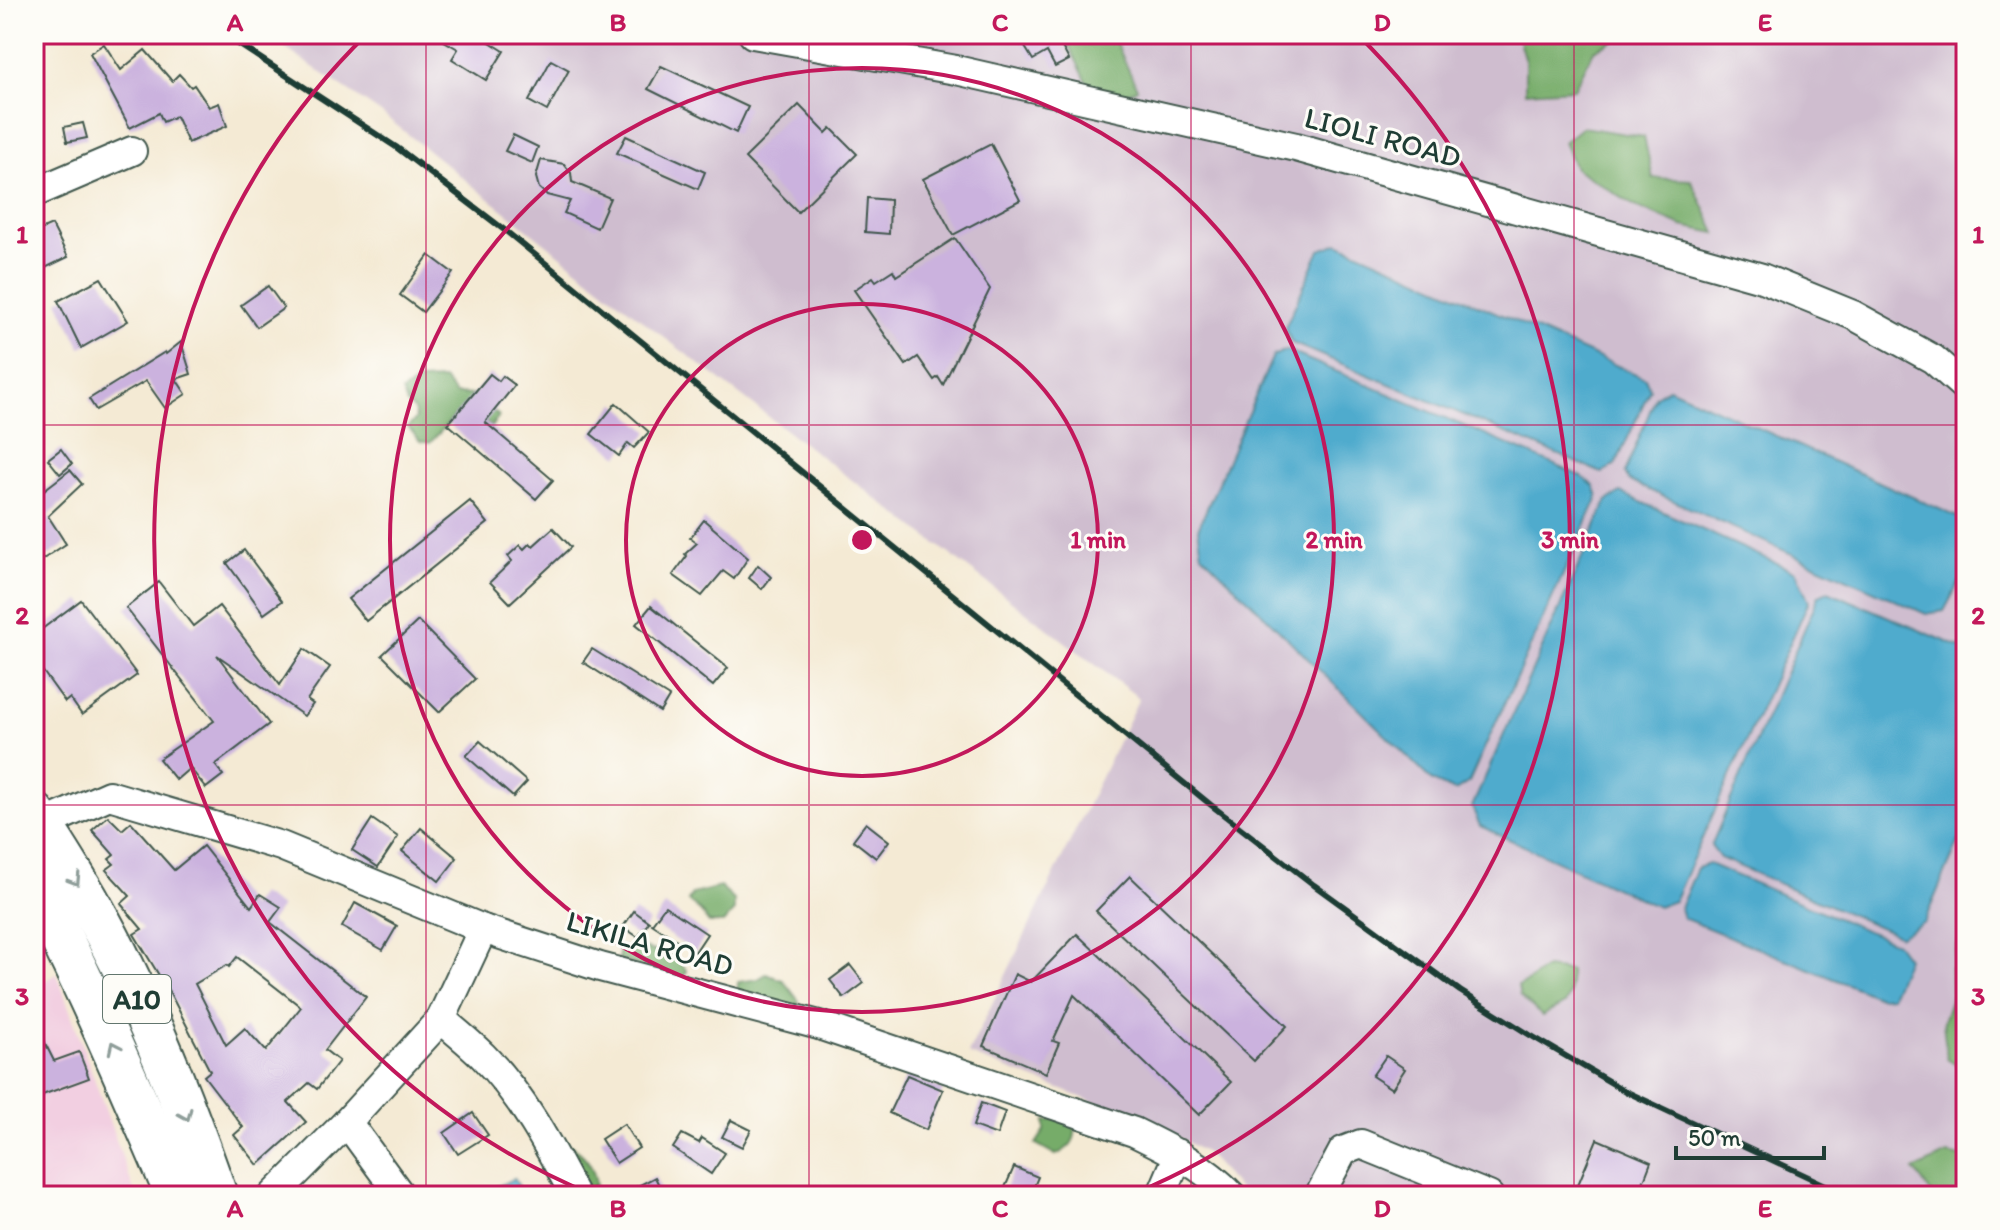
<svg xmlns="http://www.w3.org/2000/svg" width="2000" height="1230" font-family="Itim,sans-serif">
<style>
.built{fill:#f2cfe1}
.industrial{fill:#cfbdcf}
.forest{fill:#76ac69;stroke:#4a744e;stroke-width:2}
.water{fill:#4fabcd;stroke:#377480;stroke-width:2}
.building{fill:#cbb2de;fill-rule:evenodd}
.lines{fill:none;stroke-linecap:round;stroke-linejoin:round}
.minor-casing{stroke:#3f574c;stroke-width:32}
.highway-casing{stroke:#3f574c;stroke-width:46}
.minor{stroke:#fff;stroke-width:28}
.highway{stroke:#fff;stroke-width:42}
.rail{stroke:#1f3d34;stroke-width:6}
.oneway{stroke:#8f9e9a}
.grid{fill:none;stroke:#c2185b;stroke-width:2;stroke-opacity:0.55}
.ring{fill:none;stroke:#c2185b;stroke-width:4}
.labels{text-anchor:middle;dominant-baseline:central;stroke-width:6;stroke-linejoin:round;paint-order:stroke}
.shield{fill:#fdfcf7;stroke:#62766e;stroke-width:2}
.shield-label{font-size:28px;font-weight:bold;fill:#1f3d34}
.street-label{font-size:30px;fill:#1f3d34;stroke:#fdfcf7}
.centre{fill:#c2185b;stroke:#fdfcf7;stroke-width:4}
.ring-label{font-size:24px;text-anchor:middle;font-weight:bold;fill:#c2185b;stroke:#fdfcf7;stroke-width:6;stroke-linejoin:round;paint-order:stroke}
.neatline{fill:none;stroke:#c2185b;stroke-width:3}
.grid-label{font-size:26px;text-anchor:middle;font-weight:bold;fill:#c2185b}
</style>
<rect width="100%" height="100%" fill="#fdfcf7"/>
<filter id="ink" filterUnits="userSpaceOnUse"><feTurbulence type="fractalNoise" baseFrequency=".0125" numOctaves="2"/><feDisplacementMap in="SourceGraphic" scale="16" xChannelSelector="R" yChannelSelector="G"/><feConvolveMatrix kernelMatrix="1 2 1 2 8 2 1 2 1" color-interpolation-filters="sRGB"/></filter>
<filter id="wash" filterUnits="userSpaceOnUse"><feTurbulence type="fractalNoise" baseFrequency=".006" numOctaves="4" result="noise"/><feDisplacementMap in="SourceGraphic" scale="32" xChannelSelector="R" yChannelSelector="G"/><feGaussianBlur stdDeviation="1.8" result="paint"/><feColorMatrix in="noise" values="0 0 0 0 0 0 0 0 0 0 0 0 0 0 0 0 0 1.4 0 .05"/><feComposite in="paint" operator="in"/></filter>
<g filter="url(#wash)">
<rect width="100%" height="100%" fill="#f4ead4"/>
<path class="built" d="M57 974 136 1196H34V987Z"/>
<path class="industrial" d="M264 34H1063L1088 84 1136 88 1112 34H1534L1594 50 1627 34H1966V1196H1245L1206 1153 1162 1128 968 1054 1139 698 665 338 381 113Z"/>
<g class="forest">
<path d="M1063 34H1112L1137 88 1125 95 1088 84Z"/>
<path d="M1517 34H1627L1594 50 1574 89 1525 92V61Z"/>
<path d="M1582 127 1644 137 1653 178 1691 180 1716 233 1682 226 1635 206 1575 168 1564 142Z"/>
<path d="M444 380 455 394 474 395 499 416 491 427 465 405 430 443 420 441 408 427 416 419 414 410 407 404 402 392 418 381Z"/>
<path d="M720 887 734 900V911L723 923H709L700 911 688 901 692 894Z"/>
<path d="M1966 928V1068L1958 1066 1947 1059 1943 1022 1952 995 1951 969 1958 944Z"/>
<path d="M636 946C657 953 678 952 687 972L680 980 618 959 620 948Z"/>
<path d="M1545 968 1570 971V993L1565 1004 1542 1016 1520 996 1518 986 1529 981Z"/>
<path d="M766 974 783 980 799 1001 797 1014 737 997 738 982 758 979Z"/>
<path d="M1057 1119 1075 1126C1077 1141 1070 1148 1056 1155L1036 1144 1045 1130V1121Z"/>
<path d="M569 1145C584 1153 594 1167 596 1185L582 1191 562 1153Z"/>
<path d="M1947 1154 1966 1158V1196H1933L1914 1170Z"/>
</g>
<g class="water">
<path d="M1338 243 1645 378 1650 389 1616 464 1602 473 1292 343 1285 328 1320 250Z"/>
<path d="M1286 350 1581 476 1594 486 1598 497 1469 782 1455 791 1432 781 1202 554 1198 529 1273 356Z"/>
<path d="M1669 388 1966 521V570L1944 611 1926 614 1629 481 1625 473 1656 396Z"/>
<path d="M1621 493 1796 572 1809 601 1674 901 1658 907 1480 826 1472 807 1607 501Z"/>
<path d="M1828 591 1966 650V825L1924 922 1900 936 1720 858 1711 846 1819 595Z"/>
<path d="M1709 864 1896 943 1907 958 1891 996 1879 997 1683 918 1680 908 1697 868Z"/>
<path d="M514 1178 521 1190 511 1196H502L497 1187Z"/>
</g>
<g id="blocks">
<g class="building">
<path d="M432 34H477L504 51 486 80 452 59 458 49Z"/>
<path d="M1017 34H1055L1069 60 1055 67 1047 52 1033 60Z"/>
<path d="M104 44 121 70 145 50 172 81 179 74 191 87 194 85 209 107 219 103 227 126 188 143 176 116 163 122 159 113 130 128 90 53Z"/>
<path d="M551 60 569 70 547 111 529 101Z"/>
<path d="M661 66 748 107 736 133 648 89Z"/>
<path d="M799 105 826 133 831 128 857 154 798 212 745 158Z"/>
<path d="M83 123 87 138 67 142 64 127Z"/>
<path d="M513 135 538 147 532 163 505 151Z"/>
<path d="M626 136 705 172 698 189 617 153Z"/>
<path d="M991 144 1020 200 953 235 923 179Z"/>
<path d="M541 160 564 164 571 173 572 182 610 198 597 228 564 213 570 201 547 195 539 188 536 177Z"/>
<path d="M867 198 890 200 889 234 865 232Z"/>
<path d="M52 225 68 257 43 269 34 251V244L42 240 38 231Z"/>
<path d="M955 238 990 289 943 385 938 377 934 380 918 357 906 365 854 290 873 277 876 281 893 270 896 276Z"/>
<path d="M429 255 453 273 423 312 400 295Z"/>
<path d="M101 278 128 321 81 348 58 301Z"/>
<path d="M268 286 284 308 257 327 241 305Z"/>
<path d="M181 342 191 374 176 379 186 394 165 408 146 381 96 410 89 399 165 352 166 354Z"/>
<path d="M490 374 499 381 503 376 515 385 485 422 553 480 536 499 448 424Z"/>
<path d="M616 403 649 432 634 448 628 443 619 456 591 434Z"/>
<path d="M61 449 72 464 60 474 48 459Z"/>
<path d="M70 470 82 484 48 516 66 544 34 565V495L35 497Z"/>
<path d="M470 501 488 523 366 621 348 599Z"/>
<path d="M704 520 748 558 734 579 723 571 702 596 673 575 687 556 685 554 697 543 690 538Z"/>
<path d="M553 528 571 547 510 603 490 582 512 561 508 556 520 545 524 549 530 543 533 546Z"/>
<path d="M244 550 282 601 264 614 227 563Z"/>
<path d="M758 565 771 577 762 589 749 578Z"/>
<path d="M159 582 193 626 219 606 280 685 304 649 330 667 307 700 313 704 304 716 217 655 269 724 215 765 223 775 206 788 190 768 176 780 159 759 214 721 126 608Z"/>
<path d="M81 600 137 675 82 715 70 698 65 702 34 659V635Z"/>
<path d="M651 606 728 668 713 686 636 624Z"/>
<path d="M418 621 475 679 439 712 382 655Z"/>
<path d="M592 649 669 697 660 712 583 662Z"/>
<path d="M480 741 527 782 513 797 466 756Z"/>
<path d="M108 816 122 830 131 822 174 870 203 846 251 907 260 894 281 907 270 922 366 997 325 1050 339 1061 317 1089 309 1083 288 1102 306 1122 258 1165 234 1135 243 1127 204 1076 210 1071 171 995 134 934 142 929 121 904 130 896 106 870 114 864 109 859 114 855 92 830ZM237 957 301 1007 266 1051 245 1028 226 1045 195 984 227 965 229 967Z"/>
<path d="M372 819 398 837 378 867 352 850Z"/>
<path d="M866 823 889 841 876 858 853 840Z"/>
<path d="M421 828 457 858 439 881 402 851Z"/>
<path d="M1130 876 1287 1026 1254 1061 1096 911Z"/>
<path d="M355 903 397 926 383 950 342 927Z"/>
<path d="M665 906 707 934 695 952 652 924Z"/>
<path d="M634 911 649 922 638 937 623 927Z"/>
<path d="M1077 934 1231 1082 1199 1115 1074 995 1053 1041 1059 1043 1046 1073 983 1046 1015 974 1031 982Z"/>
<path d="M850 965 864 983 844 998 830 980Z"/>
<path d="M34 1021 54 1061 79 1052 89 1078 34 1098Z"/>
<path d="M1386 1056 1405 1069 1392 1089 1372 1076Z"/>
<path d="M907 1075 943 1090 926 1130 889 1113Z"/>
<path d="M981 1103 1005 1112 997 1135 973 1126Z"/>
<path d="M473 1113 488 1135 458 1154 444 1133Z"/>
<path d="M731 1120 751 1130 742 1147 722 1137Z"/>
<path d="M624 1124 639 1148 616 1163 601 1139Z"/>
<path d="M682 1134 699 1143 702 1138 725 1153 711 1174 673 1148Z"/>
<path d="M1597 1139 1651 1162 1638 1196H1597L1577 1187Z"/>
<path d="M1014 1167 1038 1177 1030 1196H1014L1003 1192Z"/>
<path d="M655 1177 664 1196H619Z"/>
</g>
</g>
</g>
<g filter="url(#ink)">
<use href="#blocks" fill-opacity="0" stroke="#3f574c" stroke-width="2"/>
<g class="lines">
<defs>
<g id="minor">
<path d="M753 34 956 70 1296 147 1762 278 1853 315 1933 359 1966 388"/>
<path d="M34 193 132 151"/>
<path d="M41 825 109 795 281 846 483 929 600 967 819 1025 1134 1132C1171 1150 1204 1166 1232 1196"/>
<path d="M441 1019C455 1031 470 1043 483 1056 522 1095 550 1148 575 1196"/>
<path d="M347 1122 401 1196"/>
<path d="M273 1196 347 1122 441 1019 483 929"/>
<path d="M1161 1196 1179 1154"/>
<path d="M1319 1196 1343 1151 1361 1144 1489 1196"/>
</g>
<g id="highway">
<path d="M34 814C54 845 74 876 92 908 142 996 183 1101 216 1196"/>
<path d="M34 884C87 986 132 1091 177 1196"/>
</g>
</defs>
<use href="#minor" class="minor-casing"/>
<use href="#highway" class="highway-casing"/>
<use href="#minor" class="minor"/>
<use href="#highway" class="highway"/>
<path class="rail" d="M223 34 396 147 507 232 1211 805 1314 885 1460 991 1530 1035 1625 1091 1849 1196"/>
</g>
<defs><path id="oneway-chevron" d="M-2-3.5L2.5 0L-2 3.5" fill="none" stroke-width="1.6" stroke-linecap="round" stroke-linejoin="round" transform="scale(2)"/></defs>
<g class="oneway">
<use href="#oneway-chevron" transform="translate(75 880) rotate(58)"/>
<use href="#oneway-chevron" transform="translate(114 1047) rotate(-115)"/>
<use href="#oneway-chevron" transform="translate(186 1115) rotate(67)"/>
</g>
</g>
<path class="grid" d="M426 34V1196M809 34V1196M1191 34V1196M1574 34V1196M34 425H1966M34 805H1966"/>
<g class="ring">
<circle cx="862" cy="540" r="236"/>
<circle cx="862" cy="540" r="472"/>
<path d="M591 1194A708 708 0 0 1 366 35M1358 35A708 708 0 0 1 1133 1194"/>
</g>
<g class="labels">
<rect class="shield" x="103" y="975" width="68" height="48" rx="6"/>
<g class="shield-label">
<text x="137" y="999">A10</text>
</g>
<g class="street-label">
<text transform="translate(1383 137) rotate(15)">LIOLI ROAD</text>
<text transform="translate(650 943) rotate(16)">LIKILA ROAD</text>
</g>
</g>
<circle cx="862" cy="540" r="12" class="centre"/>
<g class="ring-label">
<text x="1098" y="548">1 min</text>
<text x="1334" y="548">2 min</text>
<text x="1570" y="548">3 min</text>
</g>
<rect width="2000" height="1230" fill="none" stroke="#fdfcf7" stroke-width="88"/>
<path d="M1676 1146v12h148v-12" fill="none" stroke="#1f3d34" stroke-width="4"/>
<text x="1688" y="1146" font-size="24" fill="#1f3d34" stroke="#fdfcf7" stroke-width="6" paint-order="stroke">50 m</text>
<rect x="44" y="44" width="1912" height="1142" class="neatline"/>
<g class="grid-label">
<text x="235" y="31">A</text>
<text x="618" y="31">B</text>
<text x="1000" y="31">C</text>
<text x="1382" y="31">D</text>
<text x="1765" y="31">E</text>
<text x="22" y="243">1</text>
<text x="1978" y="243">1</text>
<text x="22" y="624">2</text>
<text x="1978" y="624">2</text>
<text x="22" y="1005">3</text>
<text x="1978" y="1005">3</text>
<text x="235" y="1217">A</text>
<text x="618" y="1217">B</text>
<text x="1000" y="1217">C</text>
<text x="1382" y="1217">D</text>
<text x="1765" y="1217">E</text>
</g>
</svg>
